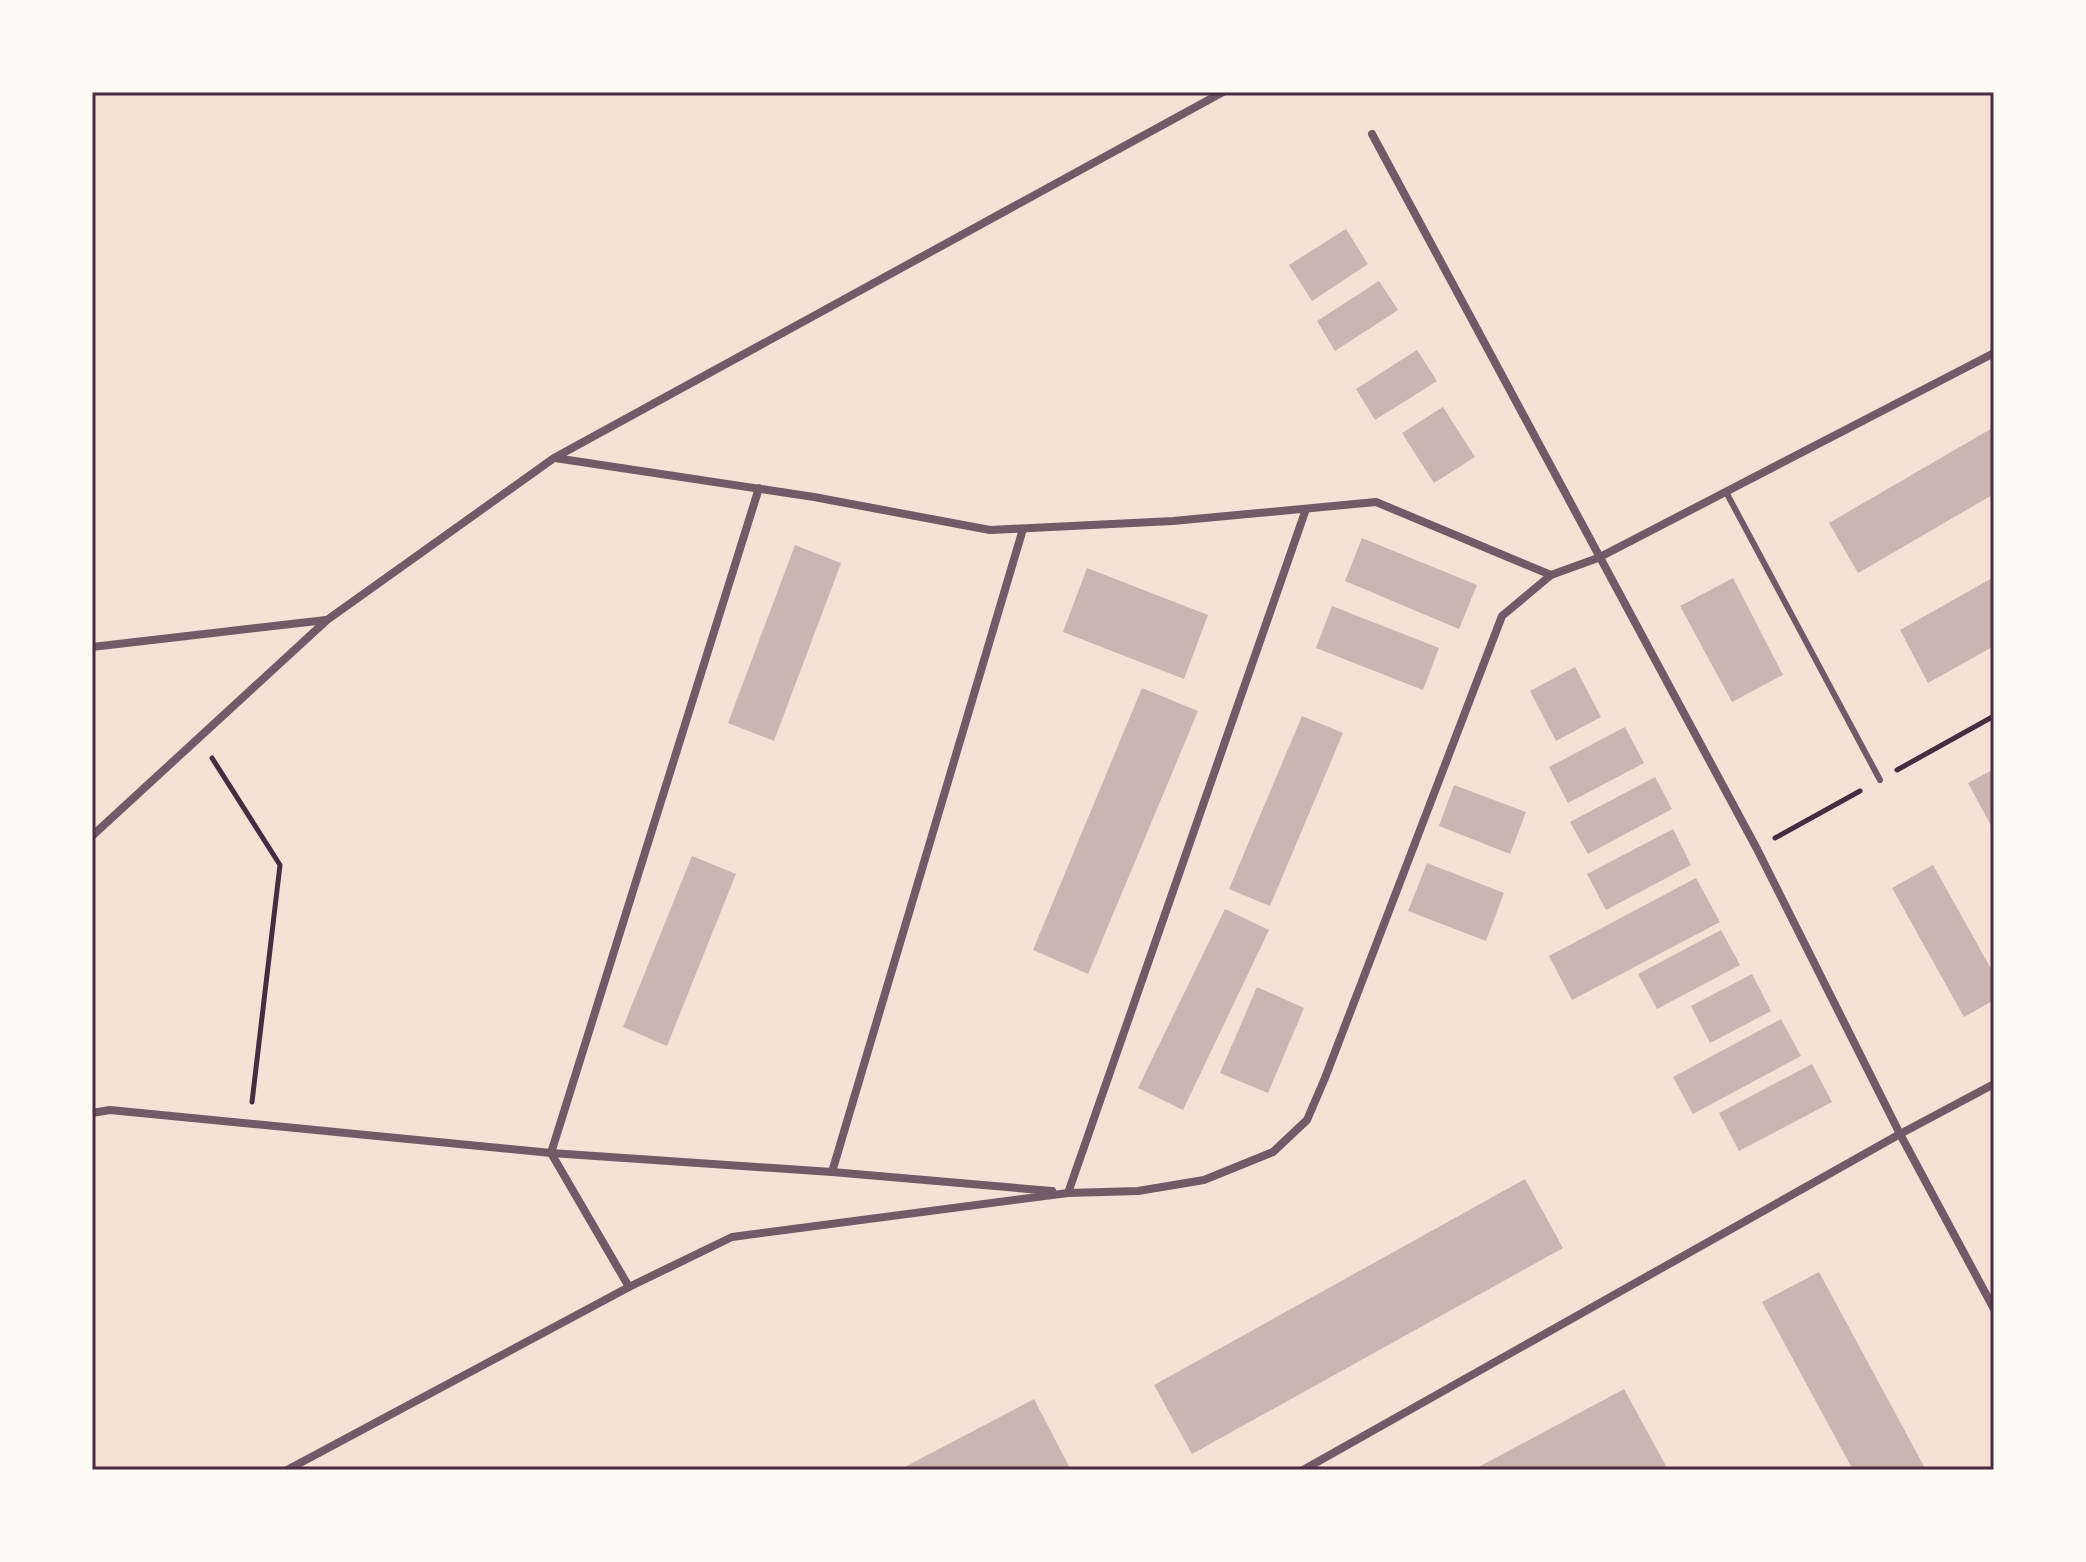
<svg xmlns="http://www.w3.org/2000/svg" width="2086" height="1562" font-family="Ubuntu,sans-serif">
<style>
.building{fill:#ccb4b1}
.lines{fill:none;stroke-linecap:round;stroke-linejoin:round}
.path{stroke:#4a2c40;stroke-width:5}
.service{stroke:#755966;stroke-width:6}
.minor{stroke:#755966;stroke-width:8}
.neatline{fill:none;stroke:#4a2c40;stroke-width:3}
</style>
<rect width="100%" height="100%" fill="#f7e1d7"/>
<g class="building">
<path d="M1346 229 1368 264 1312 301 1289 265Z"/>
<path d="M1379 281 1398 310 1335 351 1317 321Z"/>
<path d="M1417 350 1437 381 1375 420 1356 389Z"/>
<path d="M1443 407 1475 457 1434 483 1402 433Z"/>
<path d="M1994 427V494L1858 573 1829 523Z"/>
<path d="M1362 538 1477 585 1459 629 1345 581Z"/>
<path d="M795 545 841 563 774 741 728 723Z"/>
<path d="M1087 568 1208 615 1184 679 1063 632Z"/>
<path d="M1994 577V646L1928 683 1900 630Z"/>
<path d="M1733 578 1783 675 1732 702 1680 606Z"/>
<path d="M1332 606 1439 648 1423 690 1316 648Z"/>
<path d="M1575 667 1601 717 1556 741 1530 691Z"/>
<path d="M1142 688 1198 711 1088 974 1033 950Z"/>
<path d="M1302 716 1343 733 1270 906 1229 889Z"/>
<path d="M1625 727 1644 763 1568 803 1549 767Z"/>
<path d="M1994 769V831L1968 783Z"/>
<path d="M1655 777 1672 809 1588 854 1570 822Z"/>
<path d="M1454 785 1526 812 1510 854 1439 826Z"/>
<path d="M1673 829 1691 865 1606 910 1587 874Z"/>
<path d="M692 856 736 874 667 1046 623 1027Z"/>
<path d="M1427 863 1504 893 1486 941 1408 911Z"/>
<path d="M1933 865 1994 974V1000L1964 1017 1892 888Z"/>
<path d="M1696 878 1720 922 1572 1000 1549 956Z"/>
<path d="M1225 909 1269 930 1183 1110 1138 1088Z"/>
<path d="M1721 930 1740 965 1657 1009 1638 974Z"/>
<path d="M1752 974 1771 1011 1710 1043 1691 1006Z"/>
<path d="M1257 987 1304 1008 1268 1093 1220 1073Z"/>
<path d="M1781 1019 1801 1056 1693 1114 1673 1077Z"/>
<path d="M1812 1064 1832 1102 1739 1151 1719 1113Z"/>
<path d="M1525 1179 1563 1248 1192 1454 1154 1385Z"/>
<path d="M1819 1272 1926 1470H1853L1762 1302Z"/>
<path d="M1624 1389 1666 1466 1659 1470H1473Z"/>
<path d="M1034 1399 1071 1470H899Z"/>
</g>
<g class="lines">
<g class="path">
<path d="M212 758 280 865 252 1102"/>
<path d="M1897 770 1994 716"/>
<path d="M1775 838 1860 791"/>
</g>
<path class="service" d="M1726 492 1880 780"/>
<g class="minor">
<path d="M1372 134 1757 849 1900 1134 1994 1309"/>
<path d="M555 458 814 497 990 530 1173 521 1376 502 1551 575"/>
<path d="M92 647 326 620"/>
<path d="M92 836 327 620 554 458 1223 92"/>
<path d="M92 1113 110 1110 551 1153 832 1172 1052 1191"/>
<path d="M832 1172 1023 529"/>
<path d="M1068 1193 1306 509"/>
<path d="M629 1287 551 1153 759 488"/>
<path d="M287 1470 629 1287 732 1237 1068 1193 1138 1191 1204 1180 1273 1152 1307 1120 1325 1078 1502 616 1551 575 1598 558 1994 353"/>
<path d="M1303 1470 1900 1134 1994 1084"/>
</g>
</g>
<rect width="2086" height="1562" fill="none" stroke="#fffaf5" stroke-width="188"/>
<rect x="94" y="94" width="1898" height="1374" class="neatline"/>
</svg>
